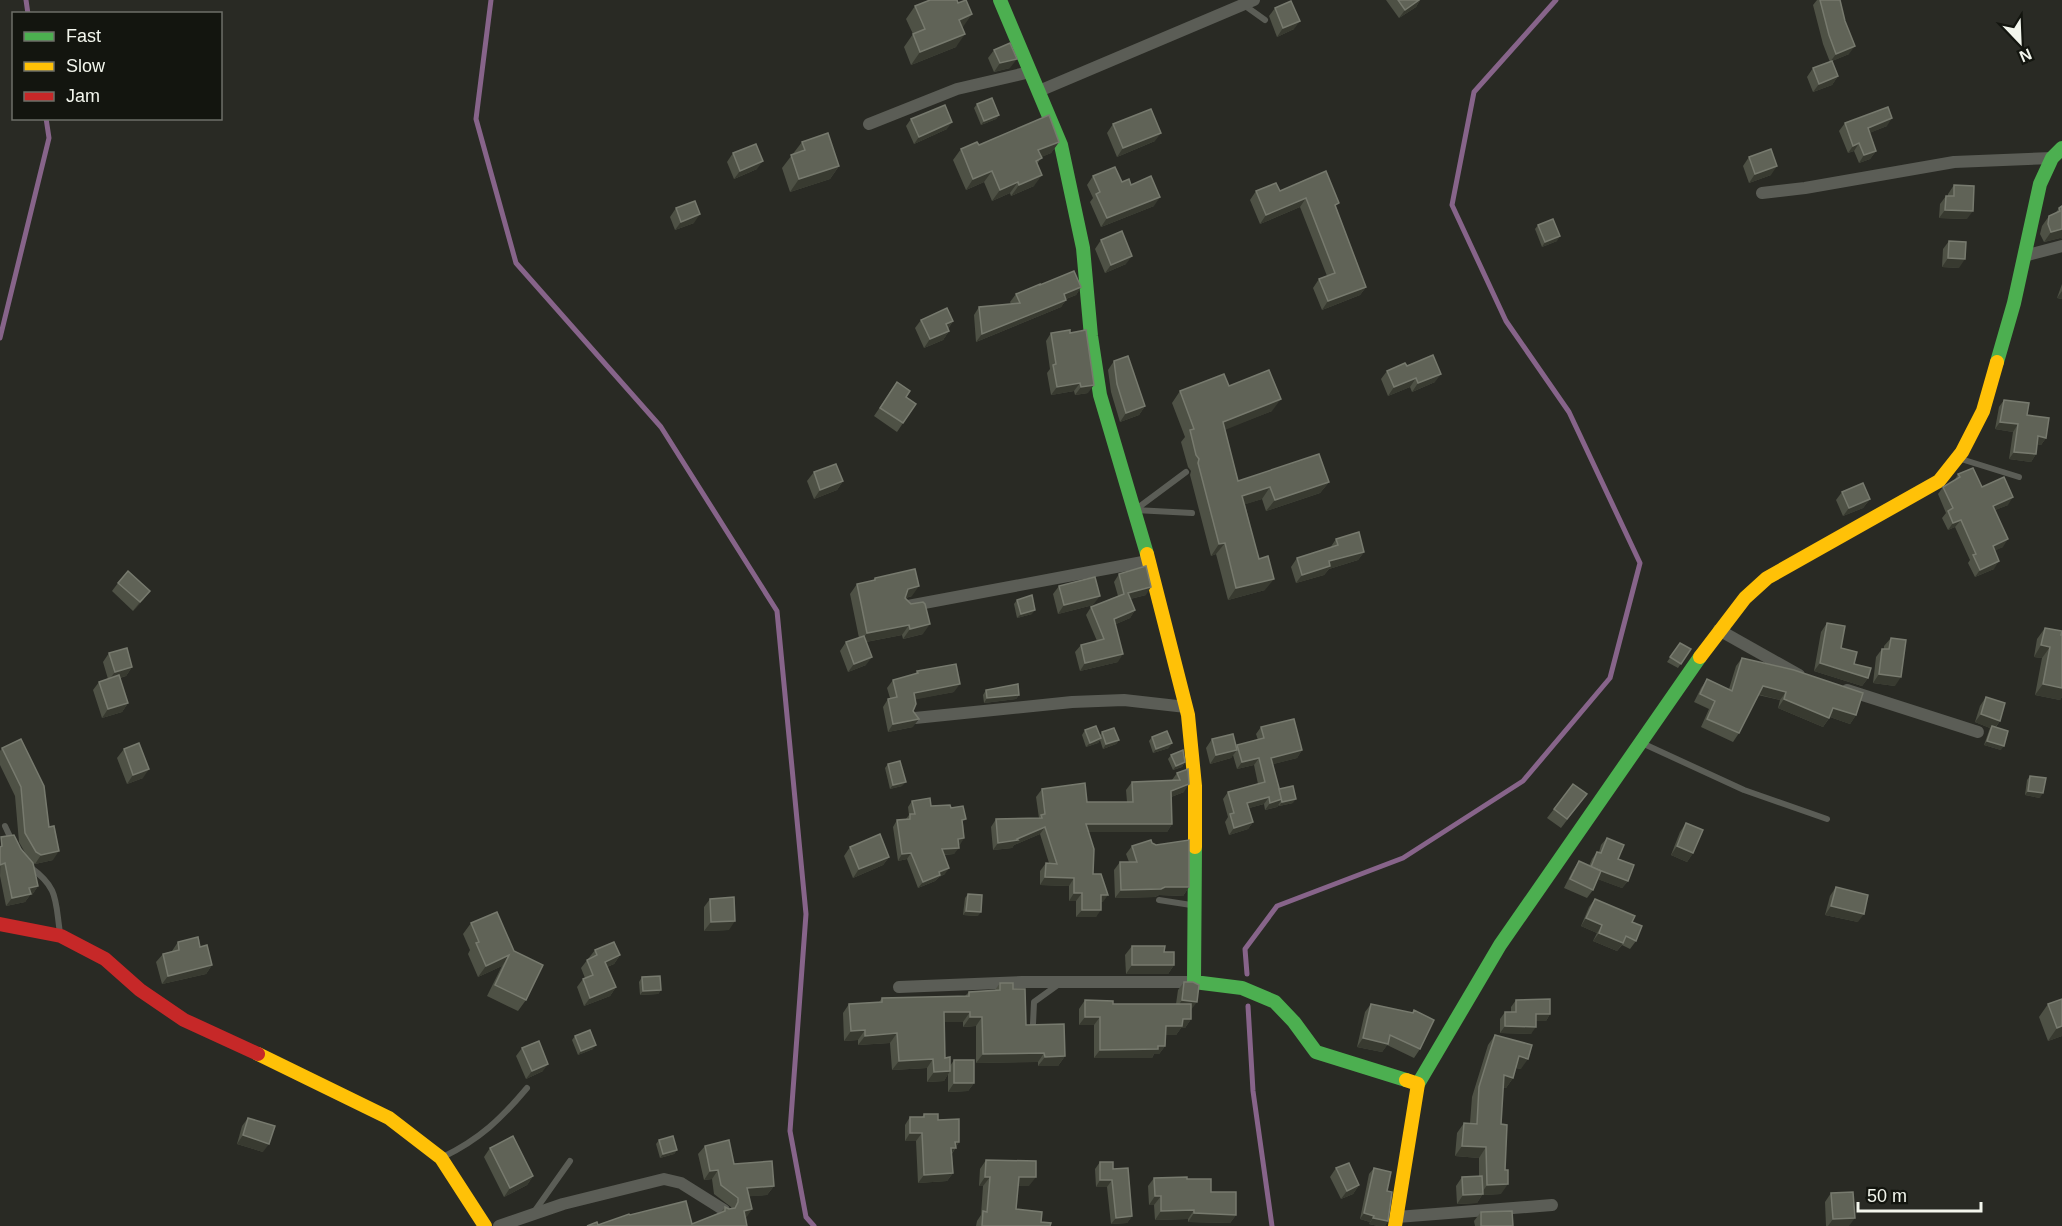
<svg xmlns="http://www.w3.org/2000/svg" width="2062" height="1226" font-family="Arial,sans-serif">
<style>
.lines{fill:none;stroke-linecap:round;stroke-linejoin:round}
.stream{stroke:#87648a;stroke-width:5}
.lane{stroke:#5b5d56;stroke-width:6}
.street{stroke:#5b5d56;stroke-width:12}
.fast{stroke:#4caf50;stroke-width:14}
.slow{stroke:#ffc107;stroke-width:14}
.jam{stroke:#c62828;stroke-width:14}
.wall{fill:#4e5145}
.shaded-wall{fill:#383a30}
.building{fill:#606357;stroke:#777a6e;stroke-width:1.5}
</style>
<rect width="100%" height="100%" fill="#292a24"/>
<g class="lines">
<g class="stream">
<path d="M26 0 28 14"/>
<path d="M491 0 476 119 516 263 661 427 777 611 806 914 790 1131 806 1217 814 1226"/>
<path d="M0 338 49 138 46 118"/>
<path d="M1247 974 1245 949 1277 906 1403 858 1523 781 1610 678 1640 563 1569 412 1506 321 1452 205 1474 92 1556 0"/>
<path d="M1248 1006 1253 1091 1272 1226"/>
</g>
<g class="lane">
<path d="M1244 5 1265 20"/>
<path d="M1961 459 2019 477"/>
<path d="M1186 472 1135 510 1192 513"/>
<path d="M1644 744 1744 790 1827 819"/>
<path d="M5 826 12 841"/>
<path d="M30 867C59 888 55 900 60 933"/>
<path d="M1159 900 1191 905"/>
<path d="M1033 1024 1034 1002 1059 984"/>
<path d="M443 1157C480 1139 501 1119 527 1088"/>
<path d="M534 1212 570 1161"/>
</g>
<g class="street">
<path d="M1039 91 1254 0"/>
<path d="M869 124 957 89 1030 72"/>
<path d="M1762 193 1805 188 1954 162 2052 158"/>
<path d="M2024 256 2062 246"/>
<path d="M908 606 1148 561"/>
<path d="M1719 630 1799 675"/>
<path d="M1847 690 1978 732"/>
<path d="M915 718 1072 702 1124 700 1186 707"/>
<path d="M899 987 1022 982H1194"/>
<path d="M1397 1217 1552 1205"/>
<path d="M499 1226 563 1204 664 1179 681 1183 724 1210"/>
</g>
<g class="fast">
<path d="M1000 0 1061 145 1083 248 1091 336 1100 395 1147 554"/>
<path d="M1997 362 2014 303 2040 184 2052 158 2062 148"/>
<path d="M1195 847 1194 982 1242 988 1275 1002 1294 1022 1316 1052 1406 1080"/>
<path d="M1418 1084 1500 945 1700 657"/>
</g>
<g class="slow">
<path d="M1147 554 1188 715 1195 786V847"/>
<path d="M1700 657 1745 598 1767 578 1939 481 1962 452 1983 411 1997 362"/>
<path d="M258 1054 389 1118 441 1158 485 1226"/>
<path d="M1395 1226 1418 1084 1406 1080"/>
</g>
<path class="jam" d="M0 924 61 936 105 959 140 990 184 1020 258 1054"/>
</g>
<g class="wall">
<path d="M1386 0H1420L1416 7 1399 18Z"/>
<path d="M1817 0H1840L1849 54 1832 61 1838 76 1832 85 1813 92 1807 77 1813 68 1830 62 1823 44 1813 5Z"/>
<path d="M915 6 963 27 962 28 956 47 911 65 904 47 913 34 906 19Z"/>
<path d="M1275 8 1294 29 1277 37 1269 16Z"/>
<path d="M994 50 1010 68 994 72 988 58Z"/>
<path d="M977 104 999 115 996 119 981 125 974 108Z"/>
<path d="M911 119 947 129 914 144 906 126Z"/>
<path d="M1845 123 1887 126 1869 133 1876 151 1870 159 1859 163 1854 151 1848 153 1839 131Z"/>
<path d="M1113 124 1155 141 1117 157 1107 133Z"/>
<path d="M802 142 839 166 830 179 790 192 782 168Z"/>
<path d="M1059 142 1051 153 1041 157 1037 165 1034 186 1011 196 1010 193 992 201 984 182 966 190 953 160 961 149 979 145Z"/>
<path d="M733 153 757 169 734 179 727 162Z"/>
<path d="M1749 157 1771 175 1749 183 1743 166Z"/>
<path d="M1326 171 1336 207 1366 287 1360 295 1322 310 1313 288 1319 279 1327 276 1300 207 1260 224 1250 200 1256 191H1280Z"/>
<path d="M1093 176 1131 185 1154 206 1101 227 1090 202 1093 198 1087 185Z"/>
<path d="M1954 185 1967 219 1939 218 1940 204 1946 196H1948V194Z"/>
<path d="M2062 206 2060 238 2044 242 2040 234 2042 226 2049 216 2055 214 2059 208Z"/>
<path d="M676 208 694 223 675 230 670 217Z"/>
<path d="M1538 225 1557 241 1542 247 1535 229Z"/>
<path d="M1101 240 1126 264 1105 273 1095 249Z"/>
<path d="M1949 241 1959 268 1942 267 1943 249Z"/>
<path d="M2062 284V299L2057 298Z"/>
<path d="M1040 285 1081 287 1076 295 1066 299V300L1061 307 976 342 974 315 979 307 1011 304 1010 302 1016 294Z"/>
<path d="M921 320 953 321 948 329 949 331 943 340 924 348 915 328Z"/>
<path d="M1051 333H1070L1088 393 1075 395 1074 391 1051 395 1047 373 1050 369 1046 341Z"/>
<path d="M1114 361 1145 406 1139 415 1120 422 1111 392 1108 370Z"/>
<path d="M1407 366 1435 382 1412 392 1410 387 1388 396 1381 379 1387 371Z"/>
<path d="M897 382 906 397 916 404 897 432 874 416Z"/>
<path d="M1229 386 1272 411 1225 429 1238 481 1329 482 1320 493 1266 511 1262 499 1245 504 1265 590 1228 600 1216 554 1211 556 1190 475 1191 471 1188 467 1181 442 1185 437 1172 403 1180 391Z"/>
<path d="M2004 400 2027 415 2046 438 2041 445 2037 444 2036 454 2031 462 2009 459 2013 432 1995 429 1999 407Z"/>
<path d="M814 472 843 481 837 490 814 499 807 481Z"/>
<path d="M1958 474 1982 487 2008 505 1995 510 2003 547 1995 550 1994 569 1975 577 1968 563 1970 560 1955 527 1948 530 1942 518 1946 513 1938 494 1943 487 1954 481Z"/>
<path d="M1842 492 1870 499 1863 508 1843 516 1836 500Z"/>
<path d="M1336 539 1364 552 1358 560 1329 569 1324 575 1296 583 1291 567 1297 558 1330 548Z"/>
<path d="M1119 574 1146 595 1130 599 1135 610 1130 618 1116 624 1118 662 1080 671 1075 652 1081 645 1097 641 1086 615 1091 607 1118 596 1114 582Z"/>
<path d="M875 578 912 596 906 598 923 634 903 639 902 635 866 642V665L848 672 840 651 846 642 859 638 850 594 857 584 873 581Z"/>
<path d="M118 583 144 599 133 611 112 591Z"/>
<path d="M1059 586 1093 605 1058 614 1053 594Z"/>
<path d="M1017 600 1032 614 1017 618 1014 604Z"/>
<path d="M1827 623 1841 648 1854 664 1868 678 1862 686 1814 671 1821 632Z"/>
<path d="M2045 628 2062 635V697L2060 700 2035 695 2042 658 2034 657 2037 639Z"/>
<path d="M1891 638 1895 686 1873 683 1876 657 1882 649H1884V646Z"/>
<path d="M1680 643 1691 649 1678 668 1667 662Z"/>
<path d="M109 653 132 667 126 676 120 678 128 703 122 712 102 718 93 690 99 682 108 679 103 662Z"/>
<path d="M1742 658 1856 715 1850 724 1830 717 1823 727 1778 708 1780 700 1758 695 1739 733 1733 742 1701 727 1709 709 1694 702 1701 688 1707 679 1729 689 1736 666Z"/>
<path d="M917 671 954 692 915 699 913 711V727L888 732 883 707 888 699 890 698 887 688 893 680 915 674Z"/>
<path d="M986 690 1019 695 1016 699 984 703 983 695Z"/>
<path d="M1986 697 2000 721 1996 727 2001 750 1984 745 1990 728 1975 722 1980 706Z"/>
<path d="M1261 727 1302 750 1297 758 1273 764 1279 789 1293 803 1279 806V805L1277 807 1265 810 1264 804 1249 808 1253 822 1248 829 1229 835 1225 822 1228 817 1223 799 1228 792 1258 784 1254 765 1237 769 1233 755 1231 758 1210 764 1206 748 1212 739 1236 747 1237 745 1258 740 1256 734Z"/>
<path d="M1085 730 1100 735 1102 732 1119 740 1116 744 1103 749 1100 740 1098 743 1086 747 1082 735Z"/>
<path d="M1152 737 1169 748 1153 753 1149 741Z"/>
<path d="M2 748 49 827 53 860 35 864 32 862 38 886 32 895H30L25 902 6 906 0 876 1 837 21 849 28 858 19 842 15 796 0 765V751Z"/>
<path d="M124 749 143 778 127 784 117 758Z"/>
<path d="M1171 755 1185 762 1182 767 1173 770 1168 759Z"/>
<path d="M888 764 902 786 890 789 885 768Z"/>
<path d="M1177 773 1184 792 1171 797 1172 824 1167 832H1088L1093 874 1103 902H1101L1096 917H1076V901H1069V886L1040 885V871L1046 863H1049L1040 834 1014 845 1012 848 993 850 991 827 996 819 1039 818 1036 797 1042 789 1087 802H1127L1126 790 1132 782 1172 780Z"/>
<path d="M2030 776 2040 798 2025 795 2027 780Z"/>
<path d="M1587 794 1561 828 1547 818 1554 809Z"/>
<path d="M912 801 931 806 951 808 963 823 964 838 958 845 954 854 944 855 945 874 939 877 935 881 918 888 907 859 898 861 893 827 897 820 906 819 909 815 908 807Z"/>
<path d="M1686 823 1693 853 1687 862 1671 855 1680 832Z"/>
<path d="M1607 838 1628 881 1622 888 1598 879 1593 890 1587 898 1564 888 1573 870 1579 861 1589 866 1592 859 1597 852H1599L1601 845Z"/>
<path d="M1152 843 1156 845 1189 887 1183 896 1159 895 1155 897 1115 898 1114 870 1120 862H1129L1126 854 1132 846Z"/>
<path d="M850 847 889 857 883 865 853 878 844 856Z"/>
<path d="M1836 887 1858 922 1825 915 1830 896Z"/>
<path d="M968 894 978 916 963 915 965 898Z"/>
<path d="M710 899 729 930 704 931V907Z"/>
<path d="M1595 899 1632 922 1636 941 1630 949 1622 945 1617 951 1593 941 1597 933 1581 926 1589 907Z"/>
<path d="M497 912 526 1000 518 1011 487 996 502 966 478 977 468 954 470 950 463 934 471 923Z"/>
<path d="M178 942 212 965 206 974 162 984 156 962 163 954 172 951Z"/>
<path d="M1132 946 1164 952 1174 965 1168 974H1126L1125 955Z"/>
<path d="M595 950 620 955 614 964 607 967 616 987 610 996 584 1006 577 987 583 979 585 978 581 968Z"/>
<path d="M642 977 661 990 658 994 640 995 639 982Z"/>
<path d="M1184 982 1191 1010V1019L1185 1028H1181L1176 1035H1166L1165 1046 1159 1054H1154L1152 1058H1094V1025H1079V1009L1085 1000 1113 1004H1176L1178 990Z"/>
<path d="M1000 983 1013 989 1026 1025 1065 1056 1058 1066H1038V1062L976 1063V1026L963 1027V1022H944L945 1058 950 1066 954 1060 974 1083 968 1091 948 1092V1074L944 1081 927 1082V1068L892 1070 890 1043 858 1045V1040L844 1041 843 1013 849 1004 879 1002 882 998 965 996 969 992 995 990Z"/>
<path d="M2062 999V1036L2048 1041 2039 1017 2048 1004Z"/>
<path d="M1516 1000 1550 1014 1546 1021H1536L1531 1034 1500 1033V1019L1505 1012H1511V1007Z"/>
<path d="M1371 1004 1420 1049 1414 1058 1387 1045 1382 1052 1357 1047 1365 1012Z"/>
<path d="M1495 1035 1521 1069 1516 1068 1513 1078 1506 1088 1503 1087 1501 1124V1194L1482 1195 1477 1203 1457 1204 1456 1186 1462 1177 1479 1176V1158L1455 1156 1457 1133 1464 1123H1470L1472 1097 1488 1045Z"/>
<path d="M575 1036 593 1049 578 1055 572 1040Z"/>
<path d="M522 1048 543 1071 526 1079 516 1056Z"/>
<path d="M924 1114 938 1120 959 1142 952 1154 953 1173 947 1181 918 1183 916 1141H905V1125L910 1117H922Z"/>
<path d="M248 1118 263 1152 237 1144 242 1126Z"/>
<path d="M659 1140 677 1150 674 1154 660 1158 656 1144Z"/>
<path d="M705 1146 774 1186 767 1195 749 1196 752 1209 746 1217 747 1226 598 1225 630 1215 692 1224 721 1212 725 1207 729 1209H732L731 1207 714 1194 712 1179 704 1180 698 1154Z"/>
<path d="M490 1148 533 1176 527 1185 504 1197 484 1157Z"/>
<path d="M986 1160 1029 1186H1018L1016 1209 1041 1222 1050 1226H976L977 1221 981 1215 983 1186H979L980 1169Z"/>
<path d="M1100 1162 1113 1169 1132 1216 1127 1223 1111 1224 1107 1187H1096L1095 1169Z"/>
<path d="M1336 1168 1359 1185 1353 1194 1341 1199 1330 1177Z"/>
<path d="M1374 1168 1388 1221 1385 1226H1378L1369 1224 1370 1222 1360 1219 1369 1174Z"/>
<path d="M1154 1178 1187 1179 1211 1192 1236 1215 1230 1223 1188 1222V1219L1155 1220 1154 1205H1149L1148 1186Z"/>
<path d="M1831 1193 1849 1226H1826L1825 1202Z"/>
<path d="M1481 1212 1513 1226H1475L1474 1221Z"/>
</g>
<g class="shaded-wall">
<path d="M1419 0H1420L1416 7 1399 18 1405 10Z"/>
<path d="M972 14 963 27 949 33 959 20Z"/>
<path d="M1300 21 1294 29 1277 37 1283 28Z"/>
<path d="M965 34 956 47 911 65 920 52Z"/>
<path d="M1855 46 1849 54 1830 62 1836 54Z"/>
<path d="M1017 59 1010 68 994 72 1000 63Z"/>
<path d="M1838 76 1832 85 1813 92 1819 84Z"/>
<path d="M999 115 996 119 981 125 984 121Z"/>
<path d="M1892 118 1887 126 1862 136 1868 128Z"/>
<path d="M952 122 947 129 914 144 919 137Z"/>
<path d="M1161 133 1155 141 1117 157 1123 148Z"/>
<path d="M1059 142 1051 153 1030 162 1038 150Z"/>
<path d="M1859 143 1854 151 1848 153 1853 146Z"/>
<path d="M1876 151 1870 159 1859 163 1864 155Z"/>
<path d="M763 161 757 169 734 179 740 171Z"/>
<path d="M839 166 830 179 790 192 799 179Z"/>
<path d="M1777 166 1771 175 1749 183 1755 174Z"/>
<path d="M992 171 984 182 966 190 973 179Z"/>
<path d="M1042 175 1034 186 1011 196 1019 185Z"/>
<path d="M1018 182 1010 193 992 201 1000 190Z"/>
<path d="M1160 197 1154 206 1101 227 1107 218Z"/>
<path d="M1306 198 1300 207 1260 224 1266 215Z"/>
<path d="M1945 210 1973 211 1967 219 1939 218Z"/>
<path d="M700 214 694 223 675 230 681 222Z"/>
<path d="M2062 229V239L2060 238 2044 242 2051 232Z"/>
<path d="M1560 236 1557 241 1542 247 1545 242Z"/>
<path d="M1132 256 1126 264 1105 273 1111 265Z"/>
<path d="M1948 258 1965 259 1959 268 1942 267Z"/>
<path d="M1081 287 1076 295 1058 302 1064 294Z"/>
<path d="M1366 287 1360 295 1322 310 1328 301Z"/>
<path d="M2062 291V299L2057 298Z"/>
<path d="M1066 300 1061 307 976 342 982 334Z"/>
<path d="M953 321 947 330 946 324Z"/>
<path d="M949 331 943 340 924 348 930 339Z"/>
<path d="M1441 374 1435 382 1412 392 1418 383Z"/>
<path d="M1416 378 1410 387 1388 396 1394 387Z"/>
<path d="M1080 383 1074 391 1051 395 1057 387Z"/>
<path d="M1094 385 1088 393 1075 395 1081 387Z"/>
<path d="M1281 399 1272 411 1215 434 1223 422Z"/>
<path d="M1145 406 1139 415 1120 422 1126 413Z"/>
<path d="M2000 422 2018 424 2013 432 1995 429Z"/>
<path d="M2038 436 2046 438 2041 445 2033 444Z"/>
<path d="M2014 452 2036 454 2031 462 2009 459Z"/>
<path d="M843 481 837 490 814 499 820 490Z"/>
<path d="M1329 482 1320 493 1266 511 1275 500Z"/>
<path d="M1270 487 1262 499 1234 508 1242 496Z"/>
<path d="M2013 497 2008 505 1988 513 1993 506Z"/>
<path d="M1870 499 1863 508 1843 516 1849 508Z"/>
<path d="M1961 520 1955 527 1948 530 1953 523Z"/>
<path d="M2008 539 2003 547 1988 554 1993 546Z"/>
<path d="M1225 543 1216 554 1211 556 1219 544Z"/>
<path d="M1364 552 1358 560 1329 569 1324 575 1296 583 1302 575 1329 561Z"/>
<path d="M1999 561 1994 569 1975 577 1980 570Z"/>
<path d="M1274 579 1265 590 1228 600 1236 588Z"/>
<path d="M919 586 912 596 901 599 908 589Z"/>
<path d="M1151 587 1146 595 1122 601 1128 593Z"/>
<path d="M150 591 144 599 133 611 140 602Z"/>
<path d="M1100 596 1093 605 1058 614 1064 605Z"/>
<path d="M1035 610 1032 614 1017 618 1021 614Z"/>
<path d="M1135 610 1130 618 1109 627 1114 619Z"/>
<path d="M930 624 923 634 903 639 910 629Z"/>
<path d="M909 625 902 635 860 643 867 633Z"/>
<path d="M2041 645 2050 647 2042 658 2034 657Z"/>
<path d="M1123 654 1118 662 1080 671 1085 663Z"/>
<path d="M872 657 866 665 848 672 854 664Z"/>
<path d="M1820 663 1868 678 1862 686 1814 671Z"/>
<path d="M132 667 126 676 108 681 115 672Z"/>
<path d="M1879 674 1901 677 1895 686 1873 683Z"/>
<path d="M960 684 954 692 908 701 914 693Z"/>
<path d="M2043 684 2062 688V697L2060 700 2035 695Z"/>
<path d="M1763 686 1786 692 1780 700 1757 694Z"/>
<path d="M1019 695 1016 699 984 703 987 698Z"/>
<path d="M1784 699 1829 718 1823 727 1778 708Z"/>
<path d="M128 703 122 712 102 718 108 709Z"/>
<path d="M1833 708 1856 715 1850 724 1827 716Z"/>
<path d="M1981 714 2000 721 1993 730 1992 726 1990 728 1975 722Z"/>
<path d="M919 719 913 727 888 732 893 724Z"/>
<path d="M1101 738 1098 743 1086 747 1090 743Z"/>
<path d="M1119 740 1116 744 1103 749 1106 744Z"/>
<path d="M1987 741 2004 746 2001 750 1984 745Z"/>
<path d="M1172 743 1169 748 1153 753 1156 749Z"/>
<path d="M1237 750 1231 758 1210 764 1216 755Z"/>
<path d="M1302 750 1297 758 1266 766 1271 758Z"/>
<path d="M1259 758 1254 765 1237 769 1242 762Z"/>
<path d="M1185 762 1182 767 1173 770 1176 766Z"/>
<path d="M149 769 143 778 127 784 133 775Z"/>
<path d="M906 782 902 786 890 789 893 785Z"/>
<path d="M1189 784 1184 792 1166 799 1171 791Z"/>
<path d="M2028 791 2043 793 2040 798 2025 795Z"/>
<path d="M1269 797 1264 804 1242 810 1247 803Z"/>
<path d="M1282 799 1277 807 1265 810 1270 803Z"/>
<path d="M1296 799 1293 803 1279 806 1282 802Z"/>
<path d="M1253 822 1248 829 1229 835 1234 828Z"/>
<path d="M1086 824H1172L1167 832H1080Z"/>
<path d="M1045 827 1040 834 1014 845 1012 848 993 850 998 843 1017 839Z"/>
<path d="M964 838 960 845H953L958 839Z"/>
<path d="M1677 846 1693 853 1687 862 1671 855Z"/>
<path d="M959 848 954 854 938 855 942 849Z"/>
<path d="M59 851 53 860 35 864 41 855Z"/>
<path d="M911 853 907 859 898 861 902 854Z"/>
<path d="M889 857 883 865 853 878 859 869Z"/>
<path d="M1591 867 1628 881 1622 888 1586 875Z"/>
<path d="M949 868 945 874 939 877 935 881 918 888 923 882 939 872Z"/>
<path d="M1045 877 1074 878 1069 886 1040 885Z"/>
<path d="M38 886 32 895H30L25 902 6 906 12 898 29 888Z"/>
<path d="M1165 887H1189L1183 896 1159 895 1155 897 1115 898 1121 890Z"/>
<path d="M1074 893H1082L1076 901H1069Z"/>
<path d="M1101 895H1108L1103 902H1096Z"/>
<path d="M1831 906 1864 914 1858 922 1825 915Z"/>
<path d="M1082 910H1101L1096 917H1076Z"/>
<path d="M966 911 981 912 978 916 963 915Z"/>
<path d="M1586 918 1602 925 1597 933 1581 926Z"/>
<path d="M735 921 729 930 704 931 711 922Z"/>
<path d="M1599 933 1623 943 1617 951 1593 941Z"/>
<path d="M509 955 502 966 478 977 486 966Z"/>
<path d="M620 955 614 964 600 970 605 962Z"/>
<path d="M212 965 206 974 162 984 168 976Z"/>
<path d="M1132 965H1174L1168 974H1126Z"/>
<path d="M616 987 610 996 584 1006 590 998Z"/>
<path d="M661 990 658 994 640 995 643 991Z"/>
<path d="M1182 1000 1197 1002 1191 1010 1176 1009Z"/>
<path d="M944 1012H970L963 1022H937Z"/>
<path d="M1536 1014H1550L1546 1021H1531Z"/>
<path d="M970 1017H982L976 1026 963 1027Z"/>
<path d="M1085 1017H1100L1094 1025H1079Z"/>
<path d="M1183 1019H1191L1185 1028H1181L1176 1035H1160L1166 1026Z"/>
<path d="M1505 1026 1536 1027 1531 1034 1500 1033Z"/>
<path d="M2062 1026V1036L2048 1041 2057 1028Z"/>
<path d="M865 1030 858 1040 844 1041 851 1031Z"/>
<path d="M897 1033 890 1043 858 1045 865 1036Z"/>
<path d="M1363 1038 1388 1044 1382 1052 1357 1047Z"/>
<path d="M596 1045 593 1049 578 1055 581 1051Z"/>
<path d="M1158 1046H1165L1159 1054H1154L1152 1058H1094L1100 1050Z"/>
<path d="M1044 1053 1038 1062 976 1063 983 1054Z"/>
<path d="M1065 1056 1058 1066H1038L1045 1057Z"/>
<path d="M1519 1056 1528 1059 1521 1069 1512 1067Z"/>
<path d="M933 1059 927 1068 892 1070 899 1061Z"/>
<path d="M548 1064 543 1071 526 1079 532 1071Z"/>
<path d="M950 1071 944 1081 927 1082 934 1072Z"/>
<path d="M1504 1075 1513 1078 1506 1088 1497 1085Z"/>
<path d="M954 1083H974L968 1091 948 1092Z"/>
<path d="M910 1133H922L916 1141H905Z"/>
<path d="M243 1135 269 1144 263 1152 237 1144Z"/>
<path d="M955 1142H959L950 1156H946Z"/>
<path d="M1462 1146 1486 1147 1479 1158 1455 1156Z"/>
<path d="M677 1150 674 1154 660 1158 663 1154Z"/>
<path d="M718 1170 712 1179 704 1180 710 1171Z"/>
<path d="M953 1173 947 1181 918 1183 924 1175Z"/>
<path d="M533 1176 527 1185 504 1197 510 1188Z"/>
<path d="M985 1177H990L983 1186H979Z"/>
<path d="M1019 1177H1036L1029 1186H1013Z"/>
<path d="M1100 1180H1112L1107 1187H1096Z"/>
<path d="M1508 1184 1501 1194 1482 1195 1477 1203 1457 1204 1463 1195 1481 1194 1487 1185Z"/>
<path d="M1359 1185 1353 1194 1341 1199 1347 1191Z"/>
<path d="M774 1186 767 1195 741 1197 747 1188Z"/>
<path d="M1155 1196H1161L1154 1205H1149Z"/>
<path d="M752 1209 746 1218 744 1211Z"/>
<path d="M1194 1210 1188 1219 1155 1220 1161 1211Z"/>
<path d="M1194 1213 1236 1215 1230 1223 1188 1222Z"/>
<path d="M1364 1213 1374 1216 1370 1222 1360 1219Z"/>
<path d="M1132 1216 1127 1223 1111 1224 1116 1218Z"/>
<path d="M1373 1218 1388 1221 1385 1226H1378L1369 1224Z"/>
<path d="M1855 1218 1849 1226H1828L1833 1219Z"/>
</g>
<g class="building">
<path d="M930 0H957L958 3 966 0 972 14 959 20 965 34 920 52 913 34 925 29 915 6Z"/>
<path d="M1398 0H1419L1405 10Z"/>
<path d="M1820 0H1840L1845 21 1855 46 1836 54 1829 35Z"/>
<path d="M1291 1 1300 21 1283 28 1275 8Z"/>
<path d="M1010 43 1017 59 1000 63 994 50Z"/>
<path d="M1832 61 1838 76 1819 84 1813 68Z"/>
<path d="M992 98 999 115 984 121 977 104Z"/>
<path d="M945 105 952 122 919 137 911 119Z"/>
<path d="M1888 107 1892 118 1868 128 1876 151 1864 155 1859 143 1853 146 1845 123Z"/>
<path d="M1151 109 1161 133 1123 148 1113 124Z"/>
<path d="M1049 115 1059 142 1038 150 1042 158 1036 161 1042 175 1019 185 1018 182 1000 190 992 171 973 179 961 149 977 142 979 145Z"/>
<path d="M828 133 839 166 799 179 791 155 805 150 802 142Z"/>
<path d="M756 144 763 161 740 171 733 153Z"/>
<path d="M1771 149 1777 166 1755 174 1749 157Z"/>
<path d="M1115 167 1122 182 1129 179 1131 185 1151 176 1160 197 1107 218 1096 194 1100 192 1093 176Z"/>
<path d="M1326 171 1339 203 1335 205 1366 287 1328 301 1319 279 1335 273 1306 198 1266 215 1256 191 1276 183 1280 191Z"/>
<path d="M1954 185 1974 186 1973 211 1945 210 1946 196H1954Z"/>
<path d="M695 201 700 214 681 222 676 208Z"/>
<path d="M2062 206V229L2051 232 2048 224 2049 216 2060 211 2059 208Z"/>
<path d="M1553 219 1560 236 1545 242 1538 225Z"/>
<path d="M1122 231 1132 256 1111 265 1101 240Z"/>
<path d="M1949 241 1966 242 1965 259 1948 258Z"/>
<path d="M1074 271 1081 287 1064 294 1066 300 982 334 979 307 1020 303 1016 294 1040 284V285Z"/>
<path d="M947 308 953 321 946 324 949 331 930 339 921 320Z"/>
<path d="M1070 330V333L1086 330 1094 385 1081 387 1080 383 1057 387 1053 365 1056 364 1051 333Z"/>
<path d="M1433 355 1441 374 1418 383 1416 378 1394 387 1387 371 1405 363 1407 366Z"/>
<path d="M1128 356 1145 406 1126 413 1117 384 1114 361Z"/>
<path d="M1269 370 1281 399 1223 422 1238 481 1319 454 1329 482 1275 500 1270 487 1242 496 1259 559 1268 556 1274 579 1236 588 1225 543 1219 544 1198 463 1199 459 1196 455 1190 430 1194 429 1180 391 1224 374 1229 386Z"/>
<path d="M897 382 910 391 906 397 916 404 903 423 880 408Z"/>
<path d="M2004 400 2029 403 2027 415 2049 418 2046 438 2038 436 2036 454 2014 452 2018 424 2000 422Z"/>
<path d="M836 464 843 481 820 490 814 472Z"/>
<path d="M1973 468 1982 487 2004 477 2013 497 1993 506 2008 539 1993 546 1999 561 1980 570 1973 555 1976 554 1961 520 1953 523 1948 511 1953 508 1943 487 1960 477 1958 474Z"/>
<path d="M1863 483 1870 499 1849 508 1842 492Z"/>
<path d="M1359 532 1364 552 1329 561 1330 566 1302 575 1297 558 1338 545 1336 539Z"/>
<path d="M1146 566 1151 587 1128 593 1135 610 1114 619 1123 654 1085 663 1081 645 1104 639 1091 607 1124 594 1119 574Z"/>
<path d="M915 569 919 586 908 589 905 598 911 604 923 602 925 604 930 624 910 629 909 625 867 633 857 584 875 580V578Z"/>
<path d="M128 571 150 591 140 602 118 583Z"/>
<path d="M1095 577 1100 596 1064 605 1059 586Z"/>
<path d="M1032 595 1035 610 1021 614 1017 600Z"/>
<path d="M1827 623 1845 626 1841 648 1857 652 1854 664 1871 668 1868 678 1820 663Z"/>
<path d="M2045 628 2062 631 2061 635H2062V688L2043 684 2050 647 2041 645Z"/>
<path d="M864 636 872 657 854 664 846 642Z"/>
<path d="M1891 638 1906 640 1901 677 1879 674 1882 649H1889Z"/>
<path d="M1680 643 1691 649 1681 664 1670 657Z"/>
<path d="M127 648 132 667 115 672 109 653Z"/>
<path d="M1742 658 1794 670 1863 693 1856 715 1833 708 1829 718 1784 699 1786 692 1763 686 1739 733 1707 719 1715 701 1700 694 1707 679 1732 691Z"/>
<path d="M956 664 960 684 914 693 916 704 913 711 919 719 893 724 888 699 897 697 893 680 918 673 917 671Z"/>
<path d="M119 675 128 703 108 709 99 682Z"/>
<path d="M1018 684 1019 695 987 698 986 690Z"/>
<path d="M1986 697 2005 703 2000 721 1981 714Z"/>
<path d="M1294 719 1302 750 1271 758 1282 799 1270 803 1269 797 1247 803 1253 822 1234 828 1230 814 1234 813 1228 792 1265 782 1259 758 1242 762 1237 745 1264 738 1261 727Z"/>
<path d="M1096 726 1101 738 1090 743 1085 730Z"/>
<path d="M1992 726 2008 731 2004 746 1987 741Z"/>
<path d="M1114 728 1119 740 1106 744 1102 732Z"/>
<path d="M1167 731 1172 743 1156 749 1152 737Z"/>
<path d="M1233 734 1237 750 1216 755 1212 739Z"/>
<path d="M21 739 44 786 49 827 54 826 59 851 41 855 36 852 25 833 21 787 2 748Z"/>
<path d="M139 743 149 769 133 775 124 749Z"/>
<path d="M1183 750 1185 762 1176 766 1171 755Z"/>
<path d="M900 761 906 782 893 785 888 764Z"/>
<path d="M1188 769 1189 784 1171 791 1172 824H1086L1094 849 1093 874H1101L1108 895H1101V910H1082V893H1074V878L1045 877 1046 863 1057 864 1045 827 1017 839 1018 840 998 843 996 819 1042 818 1041 815 1045 814 1042 789 1085 783 1087 802H1133L1132 782 1180 780 1177 773Z"/>
<path d="M2030 776 2046 778 2043 793 2028 791Z"/>
<path d="M1573 784 1587 794 1567 819 1554 809Z"/>
<path d="M1293 786 1296 799 1282 802 1279 789Z"/>
<path d="M930 798 931 806 950 805 951 808 963 806 966 819 962 820 964 838 958 839 959 848 942 849 949 868 939 872 940 875 923 882 911 853 902 854 897 820 910 819V814H915L912 801Z"/>
<path d="M1686 823 1703 830 1693 853 1677 846Z"/>
<path d="M880 834 889 857 859 869 850 847Z"/>
<path d="M14 835 21 849 33 863 38 886 29 888 31 894 12 898 5 863 0 865V847L2 846 1 837Z"/>
<path d="M1607 838 1624 845 1618 859 1634 865 1628 881 1591 867 1597 852 1601 853Z"/>
<path d="M1151 840 1152 843 1156 845 1189 840V887H1165L1161 889 1121 890 1120 862H1137L1132 846Z"/>
<path d="M1579 861 1601 871 1593 890 1570 879Z"/>
<path d="M1836 887 1868 895 1864 914 1831 906Z"/>
<path d="M968 894 982 895 981 912 966 911Z"/>
<path d="M734 897 735 921 711 922 710 899Z"/>
<path d="M1595 899 1635 916 1632 922 1642 926 1636 941 1626 936 1623 943 1599 933 1602 925 1586 918Z"/>
<path d="M497 912 514 951 543 965 526 1000 495 985 509 955 486 966 476 943 479 942 471 923Z"/>
<path d="M198 937 200 947 207 945 212 965 168 976 163 954 179 950 178 942Z"/>
<path d="M614 942 620 955 605 962 616 987 590 998 583 979 593 975 587 960 597 955 595 950Z"/>
<path d="M1132 946H1165L1164 952H1174V965H1132Z"/>
<path d="M660 976 661 990 643 991 642 977Z"/>
<path d="M1184 982H1193L1199 985 1197 1002 1182 1000Z"/>
<path d="M1000 983H1013V989H1025L1026 1025 1064 1024 1065 1056 1045 1057 1044 1053 983 1054 982 1017H970V1012H944L945 1058 950 1057V1071L934 1072 933 1059 899 1061 897 1033 865 1036V1030L851 1031 849 1004 882 1002V998L969 996V992L1000 990Z"/>
<path d="M1550 999V1014H1536V1027L1505 1026V1012H1516V1000Z"/>
<path d="M2062 999V1026L2057 1028 2048 1004Z"/>
<path d="M1085 1000 1113 1001V1004H1191V1019H1183L1182 1026H1166L1165 1046H1158V1049L1100 1050V1017H1085Z"/>
<path d="M1371 1004 1413 1013 1414 1010 1434 1020 1420 1049 1390 1035 1388 1044 1363 1038Z"/>
<path d="M590 1030 596 1045 581 1051 575 1036Z"/>
<path d="M1495 1035 1532 1045 1528 1059 1519 1056 1513 1078 1504 1075 1501 1124 1507 1125 1505 1170H1508V1184L1487 1185 1486 1147 1462 1146 1464 1123 1477 1124 1479 1087Z"/>
<path d="M539 1041 548 1064 532 1071 522 1048Z"/>
<rect x="954" y="1060" width="20" height="23"/>
<path d="M924 1114H938V1120L959 1119V1142H955L956 1148H951L953 1173 924 1175 922 1133H910V1117H924Z"/>
<path d="M248 1118 275 1126 269 1144 243 1135Z"/>
<path d="M513 1136 533 1176 510 1188 490 1148Z"/>
<path d="M673 1136 677 1150 663 1154 659 1140Z"/>
<path d="M729 1140 734 1164 772 1161 774 1186 747 1188 752 1209 744 1211 747 1226H587L597 1222 598 1225 629 1214 630 1215 686 1201 692 1224 725 1211V1207L729 1209 735 1208 738 1202V1198L721 1185 718 1170 710 1171 705 1146Z"/>
<path d="M986 1160 1036 1161V1177H1019L1016 1209 1042 1212 1041 1222 1051 1223 1050 1226H982L983 1211 987 1212 990 1177H985Z"/>
<path d="M1100 1162H1113V1169L1128 1168 1132 1216 1116 1218 1112 1180H1100Z"/>
<path d="M1349 1163 1359 1185 1347 1191 1336 1168Z"/>
<path d="M1374 1168 1391 1172 1387 1191 1392 1192 1388 1221 1373 1218 1374 1216 1364 1213Z"/>
<path d="M1482 1176 1483 1194 1463 1195 1462 1177Z"/>
<path d="M1187 1177V1179H1211V1192H1236V1215L1194 1213V1210L1161 1211V1196H1155L1154 1178Z"/>
<path d="M1853 1192 1855 1218 1833 1219 1831 1193Z"/>
<path d="M1512 1211 1513 1226H1481V1212Z"/>
</g>
<rect x="12" y="12" width="210" height="108" fill="#13150f" stroke="#6d6f68" stroke-width="1.5"/>
<rect x="24" y="32" width="30" height="9" fill="#4caf50" stroke="#6d6f68" stroke-width="1.5"/>
<text x="66" y="42" font-size="18" fill="#f3f6ed">Fast</text>
<rect x="24" y="62" width="30" height="9" fill="#ffc107" stroke="#6d6f68" stroke-width="1.5"/>
<text x="66" y="72" font-size="18" fill="#f3f6ed">Slow</text>
<rect x="24" y="92" width="30" height="9" fill="#c62828" stroke="#6d6f68" stroke-width="1.5"/>
<text x="66" y="102" font-size="18" fill="#f3f6ed">Jam</text>
<g transform="translate(2020 42) rotate(157)" stroke="#13150f" stroke-width="4.5" paint-order="stroke">
<path d="M0-4.5L10 22L0 15L-10 22Z" fill="#f3f6ed"/>
<text y="-9" font-size="16" font-weight="bold" text-anchor="middle" fill="#f3f6ed">N</text>
</g>
<path d="M1858 1202v9h123v-9" fill="none" stroke="#f3f6ed" stroke-width="3"/>
<text x="1867" y="1202" font-size="18" fill="#f3f6ed" stroke="#13150f" stroke-width="4.5" paint-order="stroke">50 m</text>
</svg>
